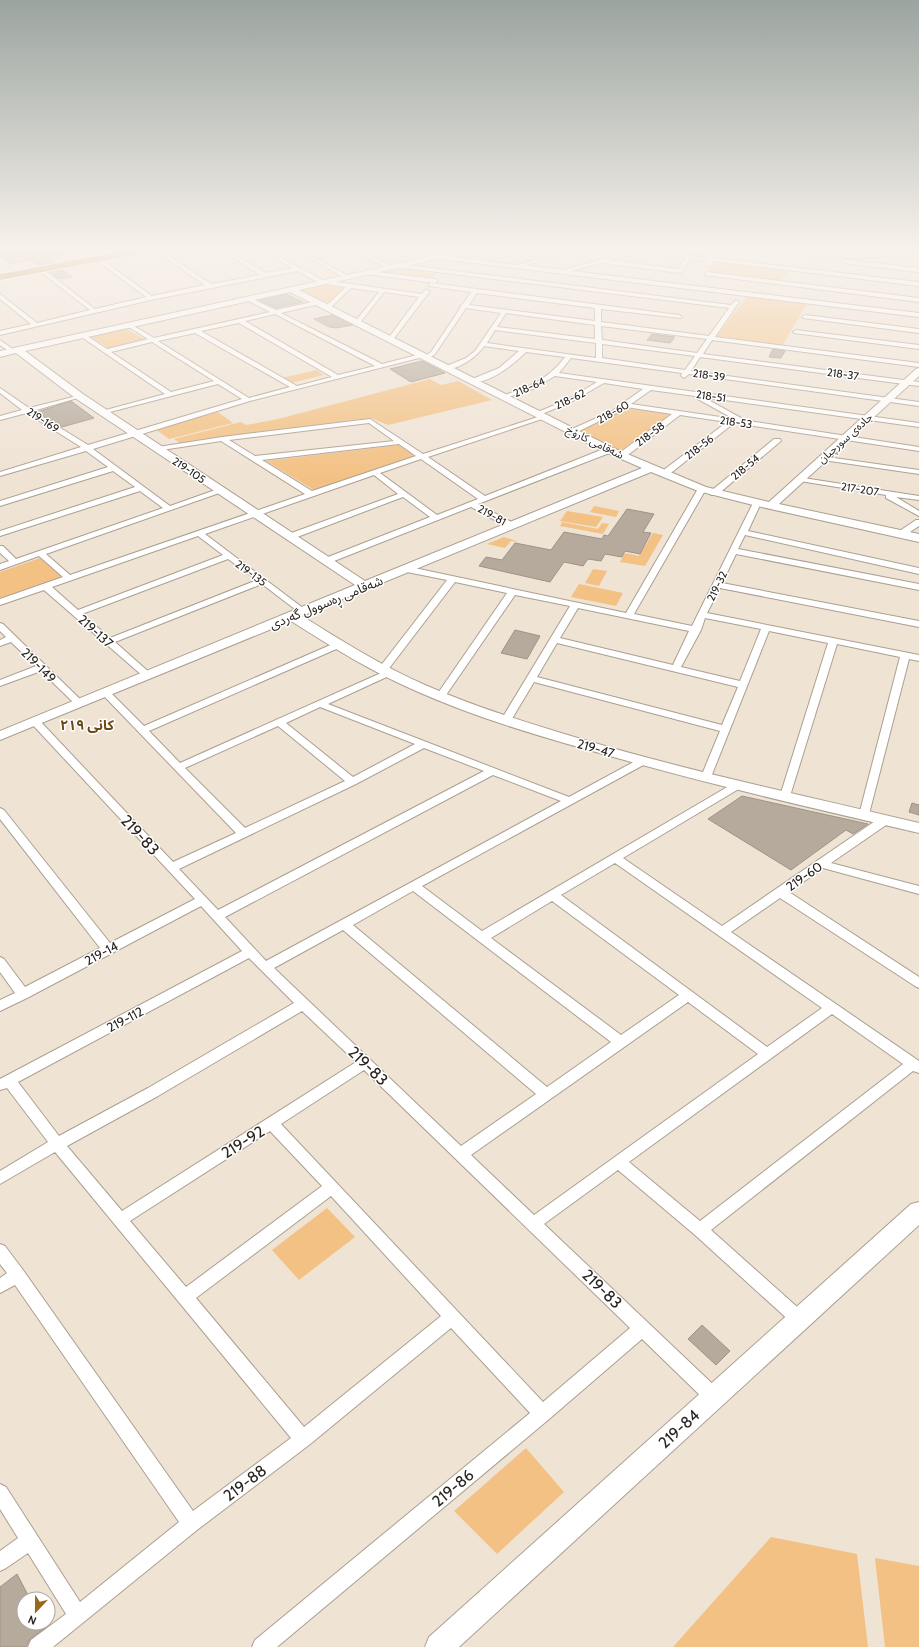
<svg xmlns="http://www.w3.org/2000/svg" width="919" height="1647" font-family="Cabin,'Noto Sans Arabic',sans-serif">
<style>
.green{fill:#f3c184}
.building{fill:#b6aa9c;stroke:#9e9385}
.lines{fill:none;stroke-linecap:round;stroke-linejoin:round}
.street-casing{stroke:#ab9f91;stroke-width:2}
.secondary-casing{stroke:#ab9f91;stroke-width:2}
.highway-casing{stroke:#fff;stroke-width:2}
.street{fill:#fff;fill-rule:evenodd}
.secondary{fill:#fff;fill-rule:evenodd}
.highway{fill:#b57c2a;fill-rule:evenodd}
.labels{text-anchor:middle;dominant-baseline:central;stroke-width:3;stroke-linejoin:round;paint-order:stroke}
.far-street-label{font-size:11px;fill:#29241f;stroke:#fff}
.street-label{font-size:13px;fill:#29241f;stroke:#fff}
.neighbourhood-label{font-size:14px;font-weight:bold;fill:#6c4917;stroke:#fff}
.near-street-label{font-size:16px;fill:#29241f;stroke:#fff}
</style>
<rect width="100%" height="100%" fill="#efe3d4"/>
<g class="green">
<path d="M636 249H701L706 253 705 258 644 251Z"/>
<path d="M712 261 789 271 780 282 708 273Z"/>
<path d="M400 268 436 273 432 279 381 273Z"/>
<path d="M328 284 348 286 330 304 300 290Z"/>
<path d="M748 295 808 302 782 346 716 337Z"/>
<path d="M125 328 146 340 110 349 91 337Z"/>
<path d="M316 370 324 375 291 383 282 378Z"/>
<path d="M430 379 441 385 458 381 492 400 388 425 371 418 181 444 174 439 241 422 246 425 278 419Z"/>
<path d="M626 408 671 414 620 451 580 431Z"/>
<path d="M218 412 233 423 169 439 155 429Z"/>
<path d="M399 445 416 456 314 490 266 461Z"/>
<path d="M594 506 619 511 616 517 590 512Z"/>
<path d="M567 511 603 517 596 527 560 521Z"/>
<path d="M562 522 598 529 602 523 609 524 603 534 560 526Z"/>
<path d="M653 533 663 535 645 566 620 562 625 553 639 556Z"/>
<path d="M504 537 519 542 511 541 505 548 487 544Z"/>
<path d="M40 558 62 577 0 599V572Z"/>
<path d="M593 569 607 571 599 586 585 583Z"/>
<path d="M579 584 623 593 616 606 571 597Z"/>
<path d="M327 1208 355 1237 299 1280 272 1250Z"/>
<path d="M526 1448 564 1492 497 1554 454 1511Z"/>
<path d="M771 1537 857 1554 868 1647H673Z"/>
<path d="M875 1558 919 1566V1647H885Z"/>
</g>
<g class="building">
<path d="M0 249H66V253L47 257 54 263 38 265 31 260 11 264 0 256Z"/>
<path d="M63 270 72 277 59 279 50 272Z"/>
<path d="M286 294 303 302 276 308 259 300Z"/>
<path d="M332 315 353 325 336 328 329 327 314 319Z"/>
<path d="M652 334 675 337 670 343 647 340Z"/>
<path d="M773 349 785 351 781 358 769 357Z"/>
<path d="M422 361 445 373 411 382 390 369Z"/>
<path d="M71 401 94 418 62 427 37 412Z"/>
<path d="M627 509 654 514 643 532 651 533 640 554 625 551 622 557 605 554 601 561 588 559 583 566 564 562 550 582 479 566 486 557 502 560 515 543 551 550 564 532 602 539 604 535 608 536Z"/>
<path d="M515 630 540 636 527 659 501 653Z"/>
<path d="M742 796 868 824 853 834 846 830 791 870 708 819Z"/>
<path d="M912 803 919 805V815L909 812Z"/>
<path d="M702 1325 730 1351 716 1365 688 1339Z"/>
<path d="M17 1574 30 1599H24V1623H43L45 1628 30 1639 26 1647H0V1587Z"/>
</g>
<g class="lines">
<defs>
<g id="street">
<path d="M146 249H158L211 284 260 275 220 249H225L266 273 293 268 259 249H265L323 280 422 294 425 290 430 291 392 341 390 342 387 340 419 297 384 292 359 324 357 325 354 323 379 292 351 288 329 309H325V307L346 287 320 283 297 271 151 300 0 335V331L31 324 0 299V294L37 323 90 310 42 273V271L47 266 50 268 47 272 95 309 146 297 99 262 100 258 103 256 106 258 104 261 152 296 205 285 155 251 146 250Z"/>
<path d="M293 249H299L350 277 345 278Z"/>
<path d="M352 249H359L394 268 389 269Z"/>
<path d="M411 249H418L437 258 432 259Z"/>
<path d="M470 249H477L474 251Z"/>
<path d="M505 249H513L477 260 517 265 572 249H579V250L525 265 565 270 566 269 631 251 627 249 707 258V255L701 249H707L713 255 712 258 919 282V286L712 261V265L709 267 706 265 707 261 690 259 682 272 680 273 601 263 571 271 919 313V317L441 259 438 257 441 255 471 259ZM637 253 685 258 678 269 609 260Z"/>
<path d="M746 249H768L849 254 919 251V255L849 258 749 251Z"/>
<path d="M845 260 919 268V272L843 263 842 262Z"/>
<path d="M399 264 731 305 736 300 739 302 715 337 919 363V367L712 340 703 354 919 382V386L700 357 691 371 919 402V406L689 374 684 378 681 376 682 373 571 358 559 373 919 423V427L703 397 741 418 742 420 919 447V451L734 423 667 476H661V472L727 422 680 415 624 458H618V454L672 414 626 407 616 413 573 434 569 432 570 430 612 411 643 389 604 383 571 402 537 416 535 415V413L567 400 597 382 555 376 533 389 505 398H501V396C527 388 548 380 565 357L526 352C514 364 488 385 470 382V380L499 368 519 351 484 346C477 357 457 371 444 369V367L466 358 475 351 501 313 466 308 435 354 428 359H424L423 357 250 401 93 449 170 506 218 489H224L225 491 46 554 70 575 305 494 221 441 155 451V447H158L222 437 370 419 423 454 541 416H545V418L428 457 485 496 606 448H612V452L478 504 515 524V528H509L471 507 329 563H323L322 561 323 559 430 517 403 497 292 539H286L285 537 286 535 398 494 374 475 205 534 307 611 306 613H300L262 584 115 642 150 673 152 675 150 677H144L44 590 0 605V599L63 577 39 556 0 570V564L9 561 0 553V546H3L16 559 163 508 140 491 0 536V531L135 487 113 471 0 506V501L108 467 86 451 0 476V472L81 447 27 413 0 420V416L22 410 0 393V388L29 408 81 395V397L33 411 88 445 242 399 218 384 106 413H102V411L165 394 80 336V334H84L107 349 148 339 127 326V324L129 323 154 338 270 312 247 300V298L249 297 276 310 317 301 320 303 319 304 281 313 382 364 421 354 424 357 431 352 461 307 460 306 463 304 471 292 429 286V284L431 283 679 315 682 317 681 318 601 309V322L709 336 729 308 397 267V265ZM477 293 595 308V321L469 305ZM506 313 595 325V339L497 327ZM275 314 375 366 338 375 245 321ZM239 323 332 377 297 386 201 331ZM601 326 707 339 697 353 602 340ZM495 330 596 343V358L487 343ZM195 333 290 387 249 398 158 341ZM152 342 214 381 171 392 111 352ZM602 344 695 356 685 370 602 358ZM651 390 695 396 696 398 734 419 631 404ZM369 423 394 441 255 456 229 440ZM399 444 416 456 312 491 262 460ZM421 459 478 499 437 515 380 473ZM198 536 223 555 78 610 52 587ZM228 559 257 580 110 638 82 614Z"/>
<path d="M368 271 435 279 438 281 435 283 366 274 365 273Z"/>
<path d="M707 272 919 298V302L705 275 704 274Z"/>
<path d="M805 315 919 329V333L803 318 802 317Z"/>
<path d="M796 330 919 345V349L794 333 793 332Z"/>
<path d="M0 340 14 350V352H10L0 345Z"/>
<path d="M774 439H780L781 441 717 495H711V491Z"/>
<path d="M820 456 919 470V474L823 460 819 458Z"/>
<path d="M797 477 919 496V500L896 497 919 511V516L886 498V495L800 481H797Z"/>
<path d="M699 487H705L706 489 634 614 692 626 753 503 757 501 761 503 748 531 919 568V574L745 535 738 549 919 584V590L736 554 722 583 919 621V627L720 588 707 613 919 655V661L909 659 868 818H860L859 815 900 657 837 644 790 796 785 799 780 796 828 643 769 631 711 777 706 780 701 777 720 731 534 682 510 722H502L501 720 570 606 515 595 444 698H438L436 696 507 593 455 582 387 671H391L393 673 391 675 328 704 569 797 639 759H647L648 761 647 763 422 886 482 931 734 783 738 782 743 785 742 787 623 858 722 926 881 817H889L890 820 889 823 831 863 919 886V894L823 868 789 892 919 977V988L915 986 780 898 731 932 919 1061V1073L913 1071 711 1230 805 1314 807 1319 805 1324 799 1326 793 1324 695 1235 618 1170 544 1224 720 1391 722 1397 720 1403 714 1405 708 1403 642 1339 548 1420 277 1647H252L255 1640 530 1413 451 1328 309 1445 197 1530 53 1647H28L31 1640 66 1614 28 1553 6 1568 0 1571V1551L18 1538 0 1509V1484L6 1487 80 1602 179 1522 15 1285 0 1293V1278L7 1273 0 1264V1244L5 1246 23 1270 193 1511 291 1438 55 1152 0 1184V1171L48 1142 7 1088 0 1090V1079L242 951 201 906 27 998 0 1011V1000L15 993 0 972V957L4 959 25 987 100 948 0 819V808L4 810 110 943 195 899 30 722 35 719 39 720 173 862 236 833 102 694 100 692 102 690H108L144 726 335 643H341L343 645 341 647 149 731 180 763 381 673 377 670 379 668 447 580 402 571 401 569 402 567 405 566 626 613ZM578 608 689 631 673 665 560 638ZM705 618 761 629 740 681 681 667 701 630ZM557 643 738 687 722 725 537 677ZM320 707 415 744 353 777 286 723ZM278 726 345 781 245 828 185 768ZM424 748 484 771 218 910 179 869 356 784ZM493 775 561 801 266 961 225 917ZM615 863 822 1008 767 1047 561 895ZM413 891 611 1042 547 1087 353 925ZM552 901 679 995 621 1035 491 938ZM343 930 536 1094 461 1146 274 968ZM249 958 294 1003 148 1088 59 1136 18 1082ZM688 1002 758 1054 534 1215 471 1155ZM302 1011 356 1062 122 1211 67 1146 158 1096ZM832 1014 903 1064 700 1221 629 1162ZM364 1070 630 1328 543 1402 281 1124ZM270 1131 322 1186 186 1287 130 1221ZM331 1196 441 1316 304 1427 196 1298Z"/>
<path d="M916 520H919V526L904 536H898V532Z"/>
<path d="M0 623 3 624 82 701 84 703 82 705H76L41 671 0 686V680L36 666 11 642 0 646V640L6 637 0 631Z"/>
</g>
<g id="secondary">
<path d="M79 249H87L92 254 91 256H85Z"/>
<path d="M465 249H478L474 251 299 290 613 448 706 487 769 502 916 369 919 368V376L779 504 919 534V542L757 506 698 491 651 472 302 616C342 641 382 666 425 685 475 707 528 723 581 739 692 772 806 796 919 823V833C816 809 712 785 610 756 545 738 479 719 416 691 372 672 332 647 291 621L0 740V731L355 585 75 398 16 353 0 357V351ZM290 292 605 452 642 468 365 581 83 394 25 351Z"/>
<path d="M919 1202V1225L459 1647H425L429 1637 911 1204Z"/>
</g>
<path id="highway" d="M135 249H154L149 252 0 280V274Z"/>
</defs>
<use href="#street" class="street-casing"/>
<use href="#secondary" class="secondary-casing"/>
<use href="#highway" class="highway-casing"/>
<use href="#street" class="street"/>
<use href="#secondary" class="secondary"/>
<use href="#highway" class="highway"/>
</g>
<linearGradient id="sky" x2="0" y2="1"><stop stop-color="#9ba49f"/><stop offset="0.52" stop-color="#f8f2ec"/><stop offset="1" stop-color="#f8f2ec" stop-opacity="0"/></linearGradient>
<rect width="919" height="479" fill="url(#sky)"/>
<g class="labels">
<g class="far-street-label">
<text transform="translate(843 374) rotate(8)">218-37</text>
<text transform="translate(709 375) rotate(8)">218-39</text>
<text transform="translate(529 387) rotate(-24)">218-64</text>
<text transform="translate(711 396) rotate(8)">218-51</text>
<text transform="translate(570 399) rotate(-26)">218-62</text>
<text transform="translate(613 412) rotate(-29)">218-60</text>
<text transform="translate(43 420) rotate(33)">219-169</text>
<text transform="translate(736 422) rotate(8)">218-53</text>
<text transform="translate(650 434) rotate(-37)">218-58</text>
<text transform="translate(845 438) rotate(-42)">جادەی سورچیان</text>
<text transform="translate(595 442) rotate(26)">شەقامی کارۆخ</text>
<text transform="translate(699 447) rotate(-38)">218-56</text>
<text transform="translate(745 467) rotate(-40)">218-54</text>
<text transform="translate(189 470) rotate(34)">219-105</text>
<text transform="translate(860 489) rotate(9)">217-207</text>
<text transform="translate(492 515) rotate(29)">219-81</text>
<text transform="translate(251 573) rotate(36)">219-135</text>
<text transform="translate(717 586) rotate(-64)">219-32</text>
</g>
<g class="street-label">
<text transform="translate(326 602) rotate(-22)">شەقامی ڕەسوول گەردی</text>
<text transform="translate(96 631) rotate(42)">219-137</text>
<text transform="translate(39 665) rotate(45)">219-149</text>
<text transform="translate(596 748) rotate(16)">219-47</text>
<text transform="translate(804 876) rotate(-35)">219-60</text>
<text transform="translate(101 953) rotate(-28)">219-14</text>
<text transform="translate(125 1019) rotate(-28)">219-112</text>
</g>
<g class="neighbourhood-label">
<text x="87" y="725">کانی ٢١٩</text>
</g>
<g class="near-street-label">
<text transform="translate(140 835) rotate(47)">219-83</text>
<text transform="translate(368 1066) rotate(44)">219-83</text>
<text transform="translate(243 1142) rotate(-32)">219-92</text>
<text transform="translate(602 1289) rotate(44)">219-83</text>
<text transform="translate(679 1429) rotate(-42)">219-84</text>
<text transform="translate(245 1483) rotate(-37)">219-88</text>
<text transform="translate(453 1488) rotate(-40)">219-86</text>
</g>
</g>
<g transform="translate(36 1611) rotate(202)"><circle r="19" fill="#ffffff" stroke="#a9a7a5"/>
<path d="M0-3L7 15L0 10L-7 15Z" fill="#9a681c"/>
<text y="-6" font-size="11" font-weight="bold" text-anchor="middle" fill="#29241f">N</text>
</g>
</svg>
